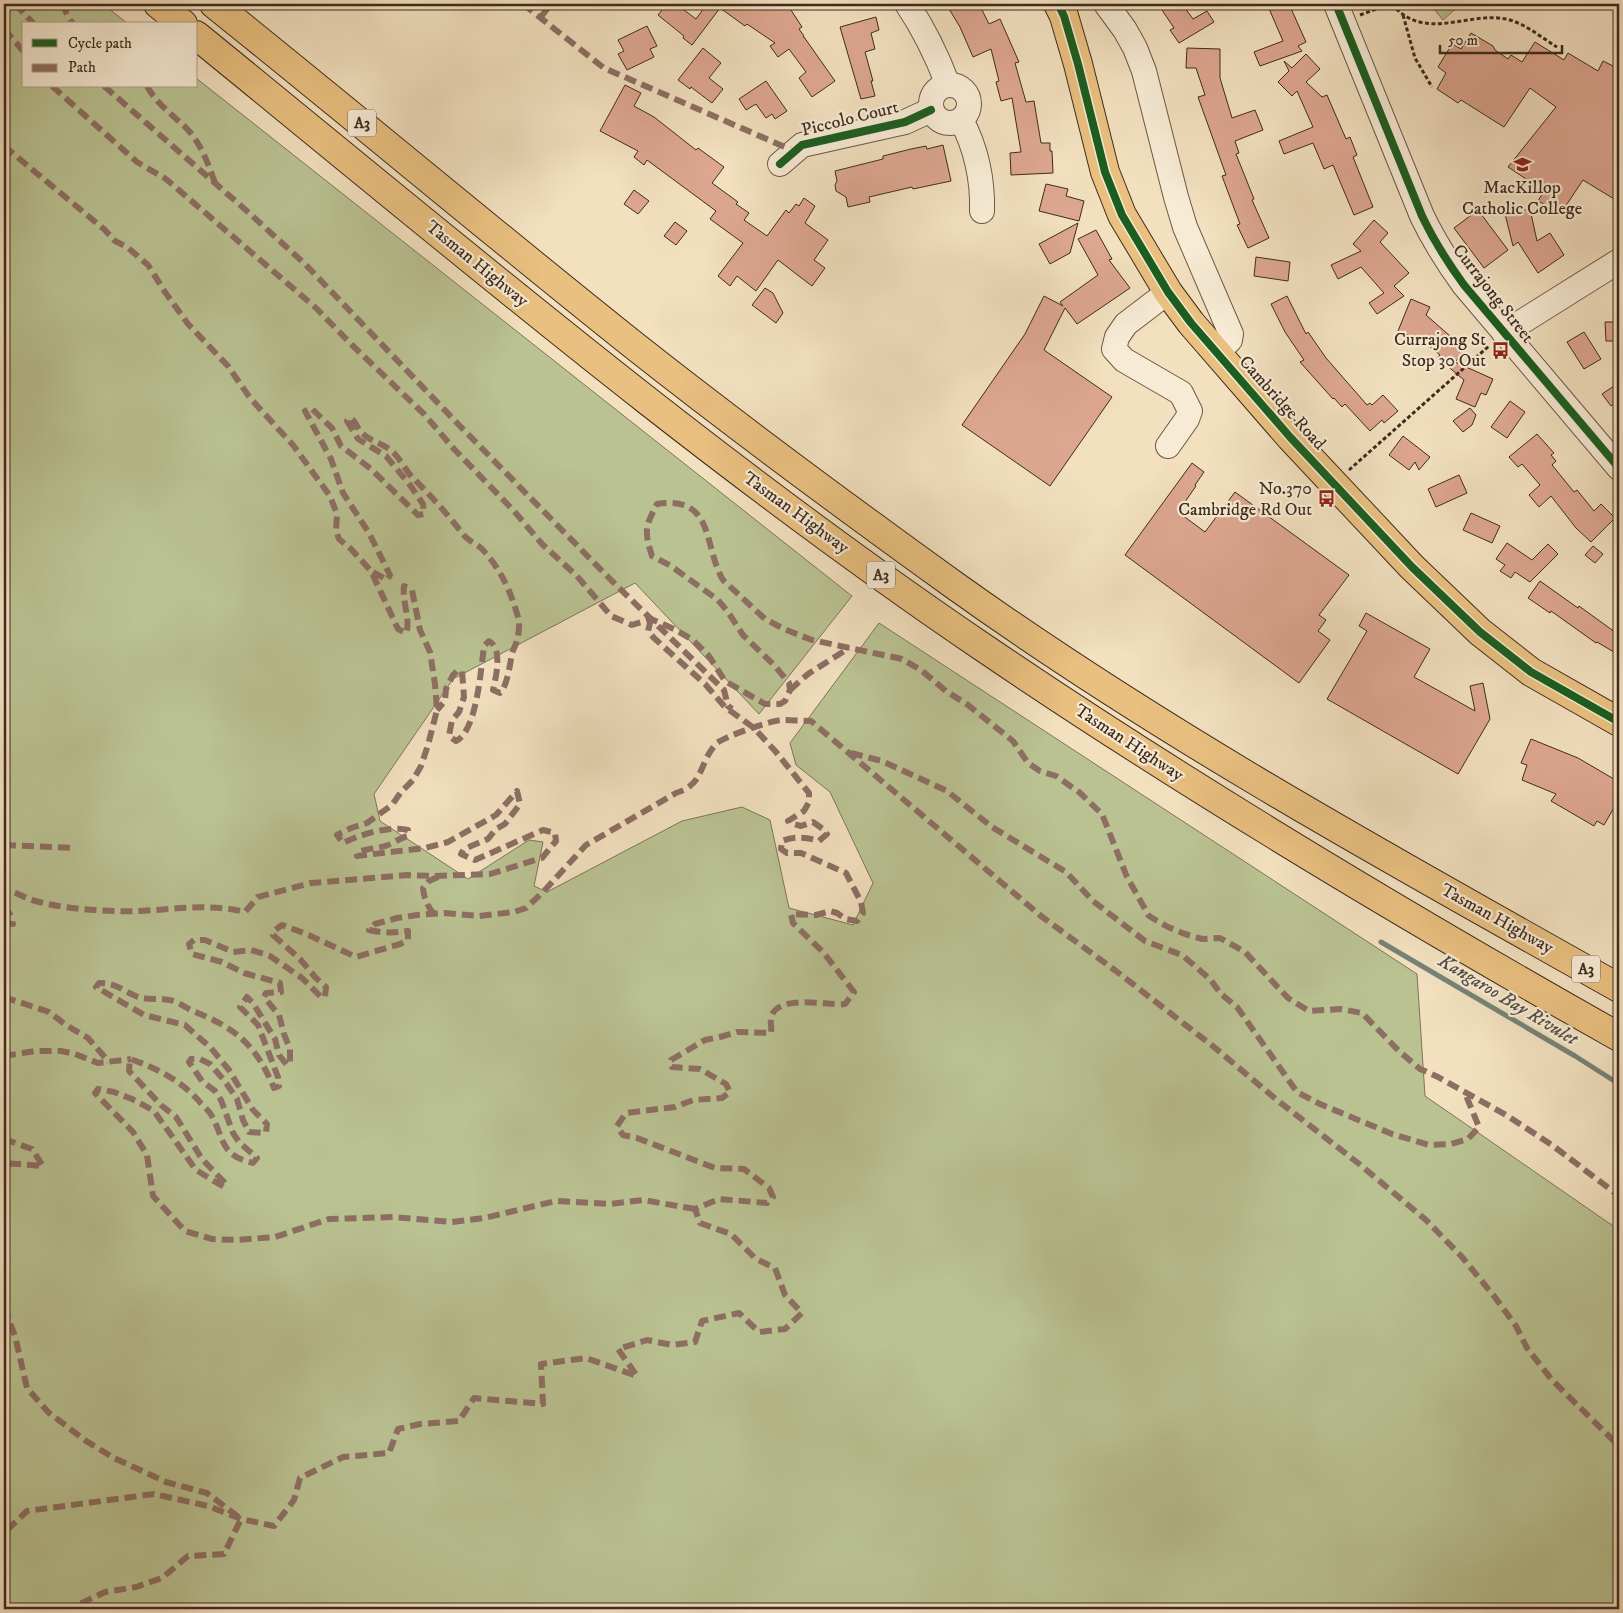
<svg xmlns="http://www.w3.org/2000/svg" width="1623" height="1613" font-family="'IM FELL DW Pica',serif">
<style>
.green{fill:#bac292;stroke:#7c7658}
.lines{fill:none;stroke-linecap:round;stroke-linejoin:round}
.stream{stroke:#768378;stroke-width:5}
.building{fill:#dda690;stroke:#3e2b1e}
.minor-casing{stroke:#6b5846;stroke-width:26}
.major-casing{stroke:#3e2b1e;stroke-width:30}
.highway-casing{stroke:#3e2b1e;stroke-width:30}
.path{stroke:#3e2b1e;stroke-width:3;stroke-dasharray:4 2.5;stroke-linecap:butt}
.minor{stroke:#f7ebd5;stroke-width:24}
.major{stroke:#e9c080;stroke-width:28}
.highway{stroke:#e9c080;stroke-width:28}
.quiet{stroke:#8d6e63;stroke-width:6;stroke-dasharray:12 6;stroke-linecap:butt}
.cycleway-casing{stroke:#f7ebd5;stroke-width:11}
.cycleway{stroke:#1b5e20;stroke-width:8}
.labels{text-anchor:middle;dominant-baseline:central;stroke-width:4.5;stroke-linejoin:round;paint-order:stroke}
.shield{fill:#f7ebd5;stroke:#766555;stroke-width:1}
.shield-label{font-size:16px;font-weight:bold;fill:#3e2b1e}
.street-label{font-size:18px;fill:#3e2b1e;stroke:#f7ebd5}
.poi-label{font-size:18px;fill:#3e2b1e;stroke:#f7ebd5;text-anchor:end}
.water-label{font-size:19px;font-style:italic;fill:#555044;stroke:#f7ebd5}
</style>
<rect width="100%" height="100%" fill="#f2e0bf"/>
<filter id="stains"><feTurbulence type="fractalNoise" baseFrequency=".004" numOctaves="4"/><feColorMatrix values="0 0 0 0 .2 0 0 0 0 .09 0 0 0 0 .02 0 0 0 .5 -.17"/></filter>
<radialGradient id="worn" r=".72"><stop offset=".6" stop-color="#630" stop-opacity="0"/><stop offset="1" stop-color="#630" stop-opacity=".3"/></radialGradient>
<g class="green">
<path d="M4 4H103L128 24H24V86H196V78L852 596 759 714 635 583 453 679 374 794 380 821 468 879 529 840 543 842 534 886 547 892 682 821 742 807 770 820 789 908 853 925 873 883 830 792 796 765 790 743 879 623 1417 974 1425 1096 1619 1230V1609H4Z"/>
<path d="M1430 4H1461L1443 20Z"/>
</g>
<g class="lines">
<path class="stream" d="M1381 942 1575 1056 1619 1084"/>
</g>
<g class="building">
<path d="M667 4H676L696 19 707 4H787L802 27 799 29 804 36 803 37H804L835 81 812 97 799 78 806 72 789 49 778 57 770 46 775 43 747 24 745 26 720 8 692 45 683 38 684 36 658 15Z"/>
<path d="M946 4H979L989 24 1000 19 1019 62 1015 63 1026 102 1034 101 1041 143H1050V151H1052L1053 173 1011 175 1010 153 1021 152 1012 98 1001 101 996 82 999 81 991 49 973 57 960 27Z"/>
<path d="M1158 4H1182L1193 19 1207 11 1214 22 1179 43 1170 30 1174 28Z"/>
<path d="M1267 4H1289L1306 42 1298 46 1302 51 1260 66 1254 52 1283 41Z"/>
<path d="M876 17 879 30 871 33 875 49 865 52 873 81H871L875 96 861 99 840 27Z"/>
<path d="M647 26 657 46 650 49 654 57 627 70 618 54 624 51 618 40Z"/>
<path d="M1471 33 1493 46 1495 50 1508 59 1511 55 1522 62 1535 42 1564 60 1568 53 1598 71 1603 61 1619 69V202L1583 180 1561 213 1538 201 1544 191 1508 167 1556 107 1530 88 1504 127 1461 100 1458 103 1437 89 1446 73 1438 67 1452 44 1461 49Z"/>
<path d="M703 48 721 63 709 78 723 89 712 103 691 87 690 89 678 80Z"/>
<path d="M1187 48 1220 49V78L1232 118 1255 110 1263 130 1235 141 1239 153 1236 154 1254 199 1252 200 1269 238 1248 248 1237 225 1240 224 1222 176 1226 175 1198 97 1205 95 1196 68H1186Z"/>
<path d="M1306 54 1320 69 1306 82 1322 97 1327 95 1346 139 1350 137 1357 155 1353 157 1373 207 1354 215 1333 165 1324 169 1313 143 1284 154 1279 141 1313 127 1297 91 1292 96 1278 82 1289 71 1284 61 1292 68Z"/>
<path d="M766 81 787 111 775 119 772 114 766 118 756 104 746 110 739 99Z"/>
<path d="M625 85 641 93 634 106 654 117 696 150 698 148 724 167 712 183 738 202 736 204 749 213 744 220 767 236 786 210 789 213 796 204 799 206 804 198 815 206 805 223 828 240 814 260 825 268 812 286 778 260 756 291 737 276 730 286 718 276 743 243 710 219 716 211 647 160 644 165 634 157 638 151 600 131Z"/>
<path d="M943 145 951 181 913 189 912 187 869 197 870 202 848 207 846 197 836 191 835 185 837 181 835 171 883 159V156L911 149 926 146 927 149Z"/>
<path d="M1046 184 1068 189 1066 196 1084 201 1079 221 1039 211Z"/>
<path d="M634 190 649 201 638 214 624 204Z"/>
<path d="M1530 209 1537 241 1550 233 1564 255 1538 273 1518 242 1513 246 1505 214Z"/>
<path d="M1478 210 1508 250 1484 268 1454 228Z"/>
<path d="M1374 220 1388 233 1380 242 1409 273 1394 286 1404 296 1377 314 1369 303 1384 293 1361 267 1338 279 1331 265 1361 251 1353 244Z"/>
<path d="M675 222 687 231 676 245 664 236Z"/>
<path d="M1078 223 1070 253 1050 264 1039 244Z"/>
<path d="M1096 230 1112 259 1109 260 1130 288 1077 324 1065 308 1044 350 1112 397 1050 486 962 425 1025 334 1044 296 1063 306 1060 302 1098 275 1078 239Z"/>
<path d="M1256 257 1290 262 1288 281 1254 276Z"/>
<path d="M765 288 773 293 783 313 776 323 752 305Z"/>
<path d="M1287 296 1306 334 1308 332 1326 358 1367 405 1370 403 1372 405 1383 395 1398 411 1384 423 1382 420 1370 431 1345 404 1342 407 1334 398 1333 399 1300 362 1304 360 1285 332 1271 304Z"/>
<path d="M1411 299 1430 307 1426 315 1466 350 1455 362 1493 379 1486 395 1481 393 1475 407 1456 399 1464 380 1438 358 1440 355 1424 342 1398 331Z"/>
<path d="M1605 322H1619V341H1606Z"/>
<path d="M1584 332 1601 359 1584 369 1567 342Z"/>
<path d="M1614 386 1619 394V400L1611 406 1602 394Z"/>
<path d="M1510 401 1525 412 1507 438 1491 427Z"/>
<path d="M1470 408 1476 415 1472 425 1463 432 1453 421Z"/>
<path d="M1537 434 1554 453 1551 455 1556 461 1552 465 1574 492 1577 490 1594 511 1601 504 1615 518 1591 542 1576 528 1551 496 1539 507 1529 495 1540 485 1522 464 1518 467 1509 457Z"/>
<path d="M1403 436 1430 457 1419 470 1415 462 1409 470 1389 455Z"/>
<path d="M1192 463 1204 472 1195 485 1196 486 1178 512 1205 532 1235 492 1349 575 1319 615 1326 620 1318 631 1330 640 1299 683 1125 555Z"/>
<path d="M1459 475 1467 493 1436 507 1428 489Z"/>
<path d="M1471 513 1500 526 1492 543 1463 530Z"/>
<path d="M1507 543 1532 560 1548 544 1558 554 1530 582 1515 572 1511 578 1500 571 1505 565 1496 559Z"/>
<path d="M1593 546 1603 554 1595 563 1585 555Z"/>
<path d="M1540 581 1578 608 1579 606 1619 635V655L1597 642 1596 643 1551 611 1550 613 1528 598Z"/>
<path d="M1366 613 1430 649 1414 677 1475 711 1470 686 1483 683 1490 719 1458 774 1327 699 1367 631 1359 626Z"/>
<path d="M1531 739 1578 758 1619 782V799L1604 825 1597 821 1594 826 1551 801 1556 794 1522 780 1527 765 1521 763Z"/>
</g>
<g class="lines">
<defs>
<g id="minor">
<path d="M907 4C924 29 937 56 948 85"/>
<path d="M1106 4 1125 30 1135 48 1144 71 1176 197 1185 227 1231 334 1230 340 1217 353"/>
<path d="M1336 4 1422 216C1434 241 1448 263 1464 285L1619 468"/>
<circle cx="950" cy="104" r="19"/>
<path d="M961 120C976 147 983 180 982 211"/>
<path d="M780 164 802 145 905 122 931 110"/>
<path d="M1504 333 1619 261"/>
<path d="M1168 446 1187 419 1190 411 1181 393 1124 360 1114 349 1117 337 1126 324 1168 292"/>
</g>
<path id="major" d="M1058 4 1064 16 1078 64 1105 172 1122 215 1168 292 1191 323 1290 437 1412 567 1480 632 1531 672 1619 722"/>
<g id="highway">
<path d="M158 4 183 24"/>
<path d="M214 4C355 117 494 234 636 347 740 429 847 508 954 585 1165 736 1393 861 1619 988"/>
<path d="M196 35C454 245 708 461 984 648 1190 788 1403 915 1619 1037"/>
</g>
</defs>
<use href="#minor" class="minor-casing"/>
<use href="#major" class="major-casing"/>
<use href="#highway" class="highway-casing"/>
<g class="path">
<path d="M1392 4C1425 44 1470 9 1510 20 1527 25 1542 38 1557 47"/>
<path d="M1360 15 1390 4"/>
<path d="M1403 15 1415 58 1432 87"/>
<path d="M1349 470 1490 345"/>
</g>
<use href="#minor" class="minor"/>
<use href="#major" class="major"/>
<use href="#highway" class="highway"/>
<g class="quiet">
<path d="M15 4 34 24"/>
<path d="M61 4C67 10 66 18 74 24"/>
<path d="M523 4 604 68 794 151"/>
<path d="M540 18 551 4"/>
<path d="M4 29 24 52"/>
<path d="M52 86 137 162 166 179 316 308 352 345 424 414 454 449 514 511 542 544 577 576 611 616 632 625 651 619 674 629 693 640 709 656 725 681 765 704H780L785 701 790 690 789 683 775 666 743 635 728 612 718 600 671 566 652 556C644 531 645 527 657 504 715 495 703 546 723 580L765 619 784 629 812 640 902 659 921 670 946 691 968 705 1013 741 1028 763 1040 771 1056 776 1079 792 1102 814 1127 877 1149 916 1168 927 1185 934 1202 939 1220 938 1245 952 1288 998 1309 1011 1341 1009 1362 1013 1400 1052 1420 1069 1438 1077 1506 1115 1552 1145 1619 1196"/>
<path d="M104 86 248 212 305 264 459 425 612 581 724 690 728 706 732 709"/>
<path d="M147 86C157 105 175 116 189 131 202 146 209 166 215 183"/>
<path d="M4 146 105 230 115 241 127 247 148 265 165 292 188 324 228 366 250 398 293 445 330 496 337 514 336 531 339 539 351 549 371 571 398 629 406 633C411 621 402 602 404 586L412 590 420 630 430 652 435 684 437 710 428 745 421 766 413 780 401 792 392 805 367 823 351 828 337 835 343 843C359 835 390 825 408 830V836C399 838 393 844 385 846 375 849 366 848 357 853V856L425 848 448 842 496 815 517 791 520 804 505 824 496 829 488 839 464 849 461 854 475 860 543 830 555 833 556 841 542 858 490 874 433 876 407 875 311 883 258 897 245 912C201 901 160 913 116 911 88 910 59 908 32 900 23 897 14 891 4 890"/>
<path d="M373 572 387 580 390 575 369 533 343 493 331 459 305 411 311 408 332 428 341 446 371 469 418 515 424 514 423 504 410 485 386 456 358 439 347 421 351 418C356 422 357 428 362 433 371 442 385 444 394 453 401 460 407 473 415 480 432 497 448 515 463 534 467 540 475 543 481 548 500 567 511 592 518 617 520 623 519 634 517 640 516 645 513 649 512 654 510 664 507 687 500 693L493 690C496 677 503 649 489 641L484 646C481 668 477 731 456 741L449 736 452 720 459 712 464 697 462 671H457L453 675 446 689 445 701 437 710"/>
<path d="M651 619 648 631 654 638 705 684 725 707 754 728 776 752 809 793V802L804 811 788 821 790 823 801 826 813 822 823 829 827 834 819 841C806 837 794 836 782 841L781 849 787 853H801L846 873 861 902 863 913 857 921 846 919 837 913 830 911 816 915 791 914 793 923 823 952 854 992 845 1004C827 1006 779 993 771 1017 770 1021 772 1028 771 1033L737 1032 720 1037 705 1040 671 1060 670 1064 672 1067 700 1069 726 1084 730 1092 722 1098 693 1100 675 1107 626 1113 617 1126 623 1135 637 1138 715 1168 744 1169 769 1188 773 1197 767 1203 719 1199 695 1209"/>
<path d="M790 690 808 674 849 648"/>
<path d="M851 753 882 761 947 791 992 827 1066 872 1093 901 1145 941 1182 955 1210 979 1221 994 1237 1007 1297 1092 1320 1104 1392 1134 1429 1145 1451 1144 1468 1139 1479 1127 1465 1093"/>
<path d="M4 845 76 848"/>
<path d="M4 906 11 916 13 924 4 923"/>
<path d="M434 914C427 906 424 898 423 888L429 881 438 877"/>
<path d="M4 942V943"/>
<path d="M4 997 49 1012 66 1025 88 1038 109 1062"/>
<path d="M4 1056 35 1051H61L75 1054 98 1063 131 1059"/>
<path d="M4 1139 32 1149 43 1166 4 1163"/>
<path d="M695 1209 643 1200 610 1204 556 1201 484 1218 452 1222 394 1217 329 1219 275 1237 237 1240 212 1239 185 1231 153 1196 147 1155 133 1132 95 1093 98 1089 114 1092 132 1099 154 1111 196 1170 224 1187 226 1184 202 1159 176 1117 161 1105 129 1071 130 1059C157 1068 180 1080 199 1101 202 1105 207 1109 210 1113 225 1137 218 1155 253 1163L257 1158 239 1142 233 1133 221 1100 215 1091 202 1081 189 1062 191 1059H200L210 1064 224 1080 237 1099 243 1120 249 1132 263 1133 266 1132 267 1124 253 1110 229 1070 211 1048 185 1025 144 1015 96 987 99 983C118 983 122 991 138 997 148 1000 159 998 169 1000 177 1001 186 1008 193 1011 236 1028 256 1045 274 1088L279 1086 278 1077 258 1025 240 1007 247 997 253 1003 275 1039 279 1055 287 1065 290 1062V1049L284 1034 279 1015 264 997 266 993 281 992 280 983 244 973 222 962 192 954 189 944 194 940H205L233 952 251 950 270 956 302 978 321 997H325L326 987 315 977 300 959 273 935 274 931 282 925 304 933 356 957 400 944 408 940V931C394 933 382 933 369 930L375 924 397 918 417 915 444 913 479 916 514 912 526 908 544 891 586 845 676 793C705 784 698 764 716 744 722 737 770 721 781 720 791 720 801 721 811 721L1041 916 1116 971 1214 1047 1277 1100 1358 1163 1426 1220 1462 1257 1494 1296 1516 1326 1527 1348 1552 1380 1619 1446"/>
<path d="M4 1307 15 1336 27 1388 48 1412 86 1441 114 1458 166 1482 207 1493 241 1519 224 1554 188 1556 162 1578 136 1587 105 1592 69 1609"/>
<path d="M7 1530 27 1511 154 1494 208 1506 241 1519 274 1526 294 1500 300 1478 343 1457 389 1453 398 1429 420 1424 459 1421 474 1398 543 1404 541 1364 586 1358 637 1376 618 1349 647 1340 672 1345 695 1342 702 1321 739 1313 759 1332 785 1329 802 1313 785 1295 775 1268 756 1259 731 1234 700 1223 695 1209"/>
</g>
<defs>
<g id="cycleway">
<path d="M1058 4 1064 16 1078 64 1105 172 1122 215 1168 292 1191 323 1290 437 1412 567 1480 632 1531 672 1619 722"/>
<path d="M1336 4 1422 216C1434 241 1448 263 1464 285L1619 468"/>
<path d="M780 164 802 145 905 122 931 110"/>
</g>
</defs>
<use href="#cycleway" class="cycleway-casing"/>
<use href="#cycleway" class="cycleway"/>
</g>
<defs>
<symbol id="school-bare" viewBox="-9 -9 18 18"><path d="M0-5L7-2L0 1L-7-2ZM-4 1L0 2.5L4 1V4Q0 6-4 4Z" fill="#8f2418" stroke="#f7ebd5" stroke-width="2.5" paint-order="stroke"/></symbol>
<symbol id="bus-bare" viewBox="-9 -9 18 18"><path d="M-5-6H5V4H4V6H2V4H-2V6H-4V4H-5ZM-3.5-4V0h7V-4ZM-3.5 1.2v1.5H-2V1.2ZM2 1.2v1.5H3.5V1.2Z" fill="#8f2418" stroke="#f7ebd5" stroke-width="2.5" paint-order="stroke"/></symbol>
</defs>
<g fill-rule="evenodd">
<use href="#school-bare" x="1510" y="152" width="25" height="25"/>
<use href="#bus-bare" x="1488" y="338" width="25" height="25"/>
<use href="#bus-bare" x="1314" y="486" width="25" height="25"/>
</g>
<g class="labels">
<g class="shield">
<rect x="348" y="109.5" width="28" height="27" rx="4"/>
<rect x="867" y="561.5" width="28" height="27" rx="4"/>
<rect x="1572" y="955.5" width="28" height="27" rx="4"/>
</g>
<g class="shield-label">
<text x="362" y="123">A3</text>
<text x="881" y="575">A3</text>
<text x="1586" y="969">A3</text>
</g>
<g class="street-label">
<text transform="translate(850 119) rotate(-14)">Piccolo Court</text>
<text transform="translate(477 264) rotate(39)">Tasman Highway</text>
<text transform="translate(1493 294) rotate(52)">Currajong Street</text>
<text transform="translate(1282 403) rotate(48)">Cambridge Road</text>
<text transform="translate(796 513) rotate(36)">Tasman Highway</text>
<text transform="translate(1129 743) rotate(33)">Tasman Highway</text>
<text transform="translate(1497 919) rotate(29)">Tasman Highway</text>
</g>
<g class="poi-label">
<text x="1522" y="188" text-anchor="middle">MacKillop<tspan x="1522" dy="21">Catholic College</tspan></text>
<text x="1486" y="340">Currajong St<tspan x="1486" dy="21">Stop 30 Out</tspan></text>
<text x="1312" y="489">No.370<tspan x="1312" dy="21">Cambridge Rd Out</tspan></text>
</g>
<g class="water-label">
<text transform="translate(1508 1000) rotate(31)">Kangaroo Bay Rivulet</text>
</g>
</g>
<rect width="1623" height="1613" fill="none" stroke="#f2e0bf" stroke-width="20"/>
<rect x="5" y="5" width="1613" height="1603" fill="none" stroke="#3e2b1e" stroke-width="2.5"/>
<rect x="10" y="10" width="1603" height="1593" fill="none" stroke="#3e2b1e"/>
<rect x="22" y="22" width="175" height="65" fill="#f7ebd5" stroke="#ad9e8c"/>
<rect x="32" y="39" width="25" height="8" fill="#1b5e20" stroke="#ad9e8c"/>
<text x="68" y="48" font-size="15" fill="#3e2b1e">Cycle path</text>
<rect x="32" y="64" width="25" height="8" fill="#8d6e63" stroke="#ad9e8c"/>
<text x="68" y="72" font-size="15" fill="#3e2b1e">Path</text>
<path d="M1440 45v8h122v-8" fill="none" stroke="#3e2b1e" stroke-width="2.5"/>
<text x="1448" y="45" font-size="15" fill="#3e2b1e" stroke="#f7ebd5" stroke-width="4" paint-order="stroke">50 m</text>
<rect width="100%" height="100%" filter="url(#stains)"/>
<rect width="100%" height="100%" fill="url(#worn)"/>
</svg>
